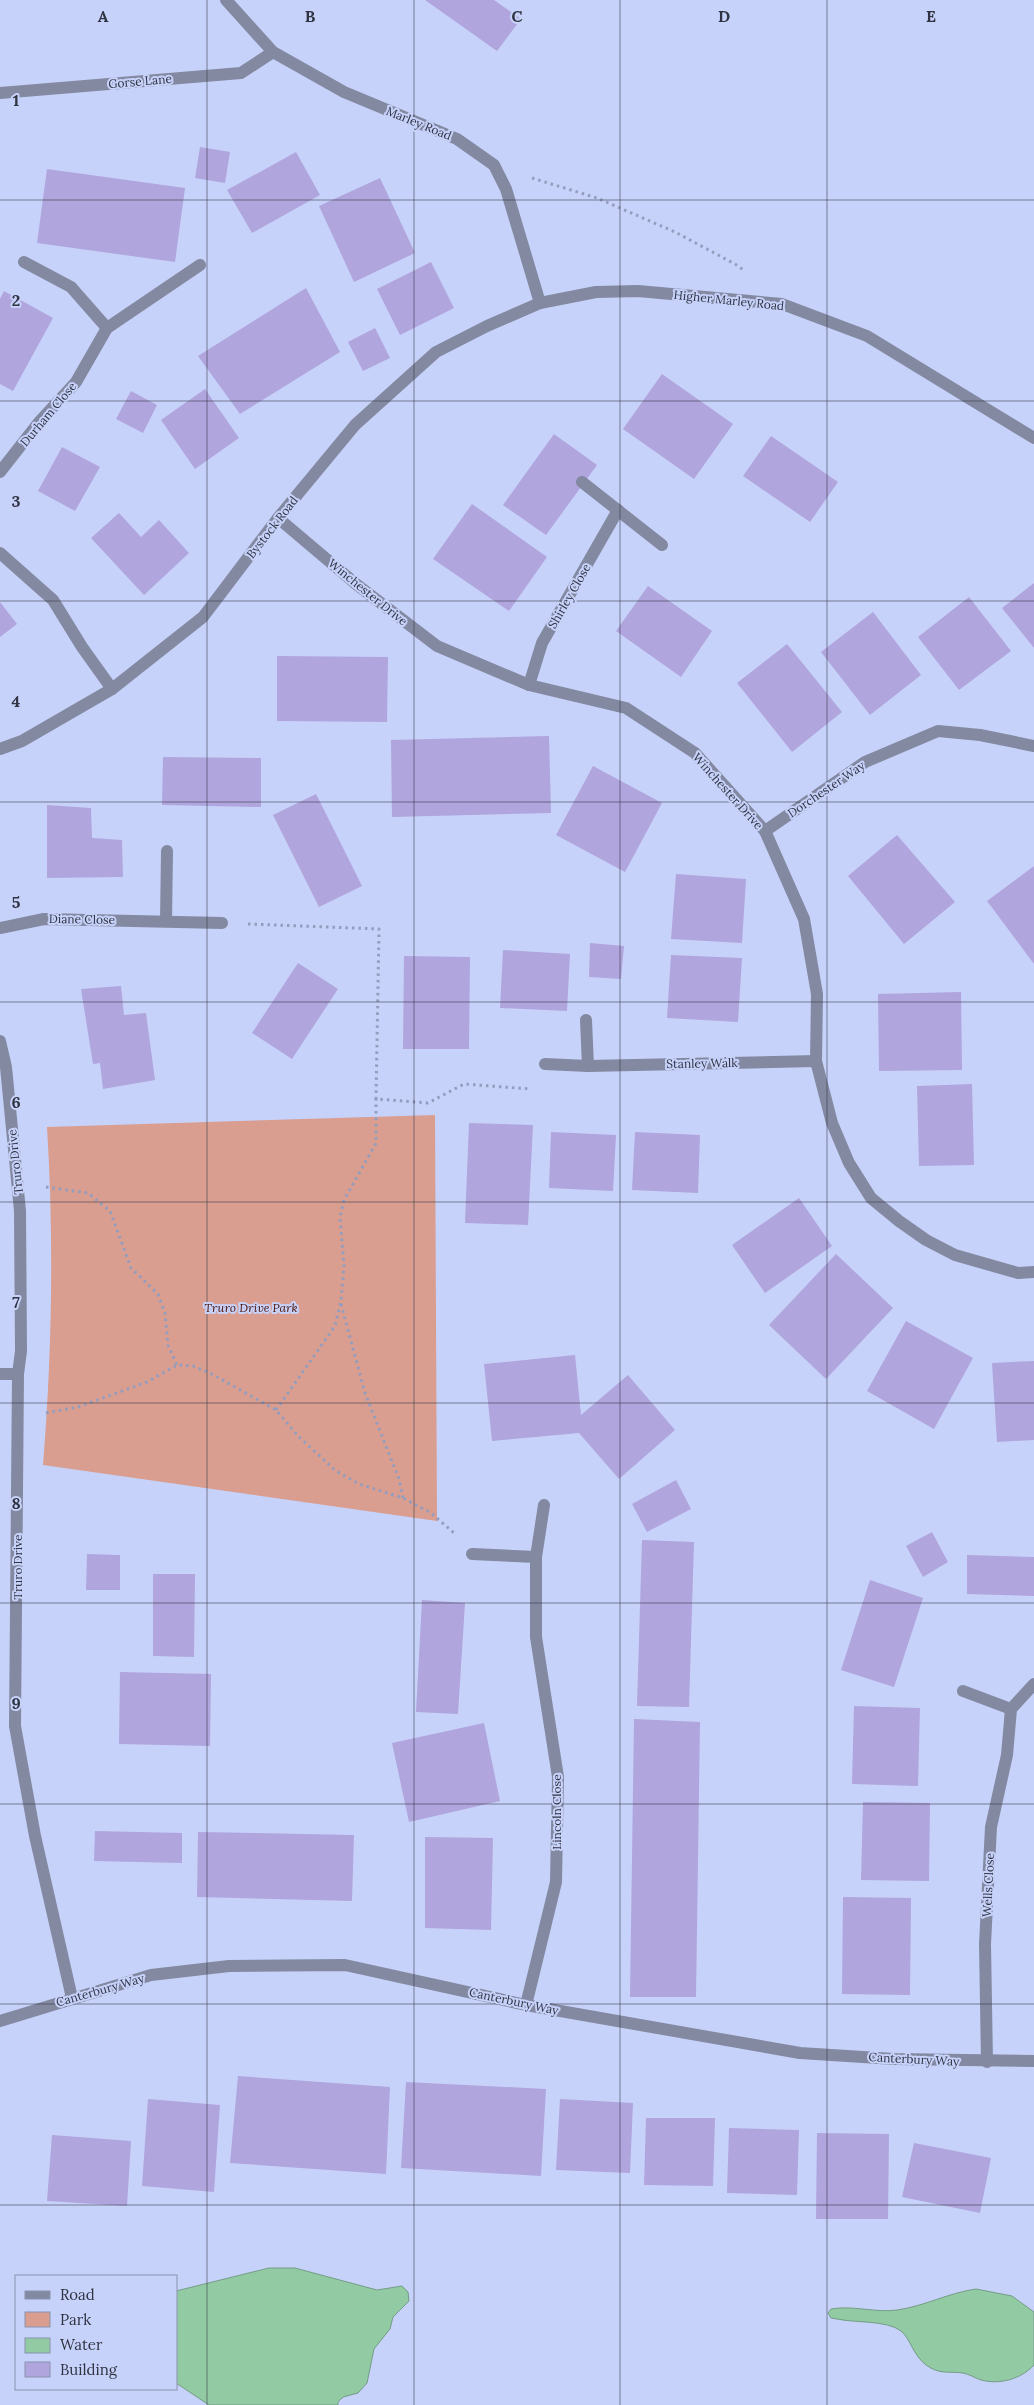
<svg xmlns="http://www.w3.org/2000/svg" width="1034" height="2405" font-family="Lora,serif">
<style>
.green{fill:#d99e90}
.water{fill:#92caa3;stroke:#749d86}
.building{fill:#b0a5dd}
.lines{fill:none;stroke-linecap:round;stroke-linejoin:round}
.path{stroke:#949dbd;stroke-width:3;stroke-dasharray:2.5 4;stroke-linecap:butt}
.minor{stroke:#8389a1;stroke-width:12}
.grid{fill:none;stroke:#2f3342;stroke-width:1;stroke-opacity:0.55}
.labels{text-anchor:middle;dominant-baseline:central;stroke-width:4;stroke-linejoin:round;paint-order:stroke}
.street-label{font-size:12px;fill:#2f3342;stroke:#c7d2fa}
.park-label{font-size:12px;font-style:italic;fill:#4c1307;stroke:#c7d2fa}
.grid-label{font-size:16px;text-anchor:middle;font-weight:bold;fill:#2f3342;stroke:#c7d2fa;stroke-width:4;stroke-linejoin:round;paint-order:stroke}
</style>
<rect width="100%" height="100%" fill="#c7d2fa"/>
<path class="green" d="M435 1115 437 1521 43 1465C52 1353 54 1239 47 1127Z"/>
<g class="water">
<path d="M269 2268H295L377 2290 402 2286 408 2292 409 2301 393 2317 390 2329 374 2349 367 2383 358 2393 343 2397 338 2402V2405H209L176 2383V2291Z"/>
<path d="M976 2289 1012 2296 1034 2312V2365C1021 2379 1000 2385 981 2380 975 2378 969 2374 963 2373 948 2371 940 2375 926 2365 913 2355 910 2338 901 2331 887 2320 854 2323 837 2319L831 2318 828 2313 831 2309C853 2305 875 2313 897 2310 925 2306 948 2293 976 2289Z"/>
</g>
<g class="building">
<path d="M425 0H494L521 19 497 51Z"/>
<path d="M200 147 230 152 225 183 195 178Z"/>
<path d="M296 152 320 195 252 233 227 190Z"/>
<path d="M47 169 185 188 175 262 37 243Z"/>
<path d="M380 178 415 253 354 282 319 206Z"/>
<path d="M431 262 454 308 400 335 377 289Z"/>
<path d="M306 288 340 352 240 414 198 356Z"/>
<path d="M4 291 53 318 13 391 0 384V299Z"/>
<path d="M375 328 390 358 363 371 348 342Z"/>
<path d="M662 374 733 424 694 479 623 429Z"/>
<path d="M205 389 239 438 195 469 161 420Z"/>
<path d="M131 391 157 405 143 433 116 419Z"/>
<path d="M554 434 597 465 546 535 503 505Z"/>
<path d="M771 436 838 482 810 522 743 476Z"/>
<path d="M62 447 100 467 75 511 38 491Z"/>
<path d="M472 504 547 557 509 611 433 559Z"/>
<path d="M119 513 141 537 159 520 189 553 144 595 91 538Z"/>
<path d="M1034 583V648L1002 608Z"/>
<path d="M648 586 712 631 681 677 616 631Z"/>
<path d="M969 597 1011 651 959 690 918 637Z"/>
<path d="M0 602 17 624 0 637Z"/>
<path d="M873 612 921 675 870 715 821 652Z"/>
<path d="M787 644 842 712 792 752 737 683Z"/>
<path d="M277 656 388 657 387 722 277 721Z"/>
<path d="M549 736 551 813 392 817 391 740Z"/>
<path d="M163 757 261 758V807L162 805Z"/>
<path d="M593 766 662 803 625 872 556 835Z"/>
<path d="M316 794 362 886 319 907 273 815Z"/>
<path d="M47 805 91 808 92 838 122 840 123 877 47 878Z"/>
<path d="M897 835 955 902 904 944 848 876Z"/>
<path d="M1034 866V964L987 901Z"/>
<path d="M676 874 746 879 742 943 671 939Z"/>
<path d="M590 943 624 946 621 979 589 977Z"/>
<path d="M503 950 570 954 567 1011 500 1008Z"/>
<path d="M671 955 742 958 738 1022 667 1018Z"/>
<path d="M404 956 470 957 469 1049H403Z"/>
<path d="M298 963 338 989 292 1059 252 1033Z"/>
<path d="M121 986 124 1015 146 1013 155 1080 103 1089 100 1063 93 1064 81 989Z"/>
<path d="M961 992 962 1070 879 1071 878 994Z"/>
<path d="M972 1084 974 1165 919 1166 917 1086Z"/>
<path d="M469 1123 533 1125 528 1225 465 1223Z"/>
<path d="M551 1132 616 1135 613 1191 549 1188Z"/>
<path d="M635 1132 700 1135 698 1193 632 1190Z"/>
<path d="M799 1198 832 1246 765 1293 732 1245Z"/>
<path d="M836 1254 893 1308 826 1379 769 1325Z"/>
<path d="M906 1321 973 1358 934 1429 867 1391Z"/>
<path d="M575 1355 581 1415 628 1375 675 1430 619 1479 579 1433 492 1441 484 1364Z"/>
<path d="M1034 1361V1440L997 1442 992 1363Z"/>
<path d="M676 1480 691 1509 647 1532 632 1504Z"/>
<path d="M932 1532 948 1562 923 1577 906 1546Z"/>
<path d="M642 1540 694 1542 689 1707 637 1706Z"/>
<path d="M87 1554 120 1555V1590H86Z"/>
<path d="M967 1555 1034 1557V1596L967 1594Z"/>
<path d="M153 1574H195L194 1657 153 1656Z"/>
<path d="M870 1580 923 1598 894 1687 841 1670Z"/>
<path d="M422 1600 465 1603 458 1714 416 1712Z"/>
<path d="M120 1672 211 1674 210 1746 119 1744Z"/>
<path d="M854 1706 920 1708 918 1786 852 1784Z"/>
<path d="M634 1719 700 1722 696 1997H630Z"/>
<path d="M484 1723 500 1801 409 1822 392 1743Z"/>
<path d="M863 1802 930 1803 929 1881 861 1880Z"/>
<path d="M95 1831 182 1833V1863L94 1861Z"/>
<path d="M198 1832 354 1835 352 1901 197 1897Z"/>
<path d="M425 1837 493 1838 491 1930 425 1928Z"/>
<path d="M843 1897 911 1898 910 1995 842 1994Z"/>
<path d="M238 2076 390 2087 386 2174 230 2163Z"/>
<path d="M406 2082 546 2089 541 2176 401 2168Z"/>
<path d="M148 2099 220 2105 214 2192 142 2186Z"/>
<path d="M560 2099 633 2103 630 2173 556 2170Z"/>
<path d="M646 2118H715L713 2186 644 2185Z"/>
<path d="M729 2128 799 2130 797 2195 727 2193Z"/>
<path d="M817 2133 889 2134 888 2219H816Z"/>
<path d="M52 2135 131 2141 127 2206 47 2201Z"/>
<path d="M914 2143 991 2158 980 2213 902 2197Z"/>
</g>
<g class="lines">
<g class="path">
<path d="M532 178 597 198 675 232 735 264 745 271"/>
<path d="M248 924 379 929 376 1099 428 1103 464 1084 530 1089"/>
<path d="M46 1187 88 1193 110 1211 131 1268 158 1294 165 1313 168 1345 177 1365"/>
<path d="M341 1304 365 1393 399 1479 403 1498"/>
<path d="M276 1410 335 1326 341 1301 344 1266 340 1217 344 1200 376 1143V1099"/>
<path d="M46 1413 78 1407 147 1382 177 1365 193 1366 210 1373 276 1410 299 1437 336 1471 359 1484 403 1498 431 1513 454 1533"/>
</g>
<g class="minor">
<path d="M226 0 273 52 344 92 457 139 494 165 506 189 540 303"/>
<path d="M0 93 241 73 273 52"/>
<path d="M24 262 71 287 107 328"/>
<path d="M0 472 40 421 76 382 107 328 200 265"/>
<path d="M582 482 662 545"/>
<path d="M278 518 356 584 437 646 529 685 626 708 695 753 765 831 804 919 817 994 816 1061 832 1123 849 1163 871 1198 899 1221 926 1240 955 1255 1018 1273 1034 1272"/>
<path d="M0 553 53 600 82 647 112 689"/>
<path d="M529 685 542 643 618 510"/>
<path d="M0 749 22 741 112 689 203 617 278 518 355 425 436 352 487 326 540 303 596 292 638 291 782 304 867 336 1034 438"/>
<path d="M765 831 865 762 938 731 980 735 1034 746"/>
<path d="M166 921 167 851"/>
<path d="M0 928 44 919 222 923"/>
<path d="M586 1020 588 1066"/>
<path d="M0 1041 6 1067 20 1211 21 1351 18 1374 15 1726 35 1836 72 1998"/>
<path d="M545 1064 588 1066 816 1061"/>
<path d="M0 1374H18"/>
<path d="M472 1554 536 1557 544 1505"/>
<path d="M963 1691 1011 1709"/>
<path d="M526 2005 556 1882 558 1777 536 1637V1557"/>
<path d="M0 2021 151 1975 229 1966 345 1965 526 2005 800 2053 894 2059 1034 2061"/>
<path d="M987 2062 985 1944 991 1827 1007 1755 1011 1709 1034 1684"/>
</g>
</g>
<path class="grid" d="M207 0V2405M414 0V2405M620 0V2405M827 0V2405M0 200H1034M0 401H1034M0 601H1034M0 802H1034M0 1002H1034M0 1202H1034M0 1403H1034M0 1603H1034M0 1804H1034M0 2004H1034M0 2205H1034"/>
<g class="labels">
<g class="street-label">
<text transform="translate(140 81) rotate(-5)">Gorse Lane</text>
<text transform="translate(419 123) rotate(22)">Marley Road</text>
<text transform="translate(729 300) rotate(6)">Higher Marley Road</text>
<text transform="translate(48 414) rotate(-50)">Durham Close</text>
<text transform="translate(272 527) rotate(-52)">Bystock Road</text>
<text transform="translate(368 592) rotate(39)">Winchester Drive</text>
<text transform="translate(569 596) rotate(-60)">Shirley Close</text>
<text transform="translate(826 789) rotate(-34)">Dorchester Way</text>
<text transform="translate(728 791) rotate(48)">Winchester Drive</text>
<text transform="translate(82 919) rotate(1)">Diane Close</text>
<text transform="translate(702 1063) rotate(-1)">Stanley Walk</text>
<text transform="translate(15 1162) rotate(-96)">Truro Drive</text>
<text transform="translate(17 1567) rotate(-90)">Truro Drive</text>
<text transform="translate(556 1812) rotate(-90)">Lincoln Close</text>
<text transform="translate(988 1885) rotate(-87)">Wells Close</text>
<text transform="translate(100 1990) rotate(-16)">Canterbury Way</text>
<text transform="translate(514 2001) rotate(12)">Canterbury Way</text>
<text transform="translate(914 2059) rotate(3)">Canterbury Way</text>
</g>
<g class="park-label">
<text x="251" y="1307">Truro Drive Park</text>
</g>
</g>
<g class="grid-label">
<text x="103" y="22">A</text>
<text x="310" y="22">B</text>
<text x="517" y="22">C</text>
<text x="724" y="22">D</text>
<text x="931" y="22">E</text>
<text x="16" y="106">1</text>
<text x="16" y="306">2</text>
<text x="16" y="507">3</text>
<text x="16" y="707">4</text>
<text x="16" y="908">5</text>
<text x="16" y="1108">6</text>
<text x="16" y="1308">7</text>
<text x="16" y="1509">8</text>
<text x="16" y="1709">9</text>
</g>
<rect x="15" y="2275" width="162" height="115" fill="#c7d2fa" stroke="#8a92b0"/>
<rect x="25" y="2291" width="25" height="8" fill="#8389a1" stroke="#8a92b0"/>
<text x="60" y="2300" font-size="15" fill="#2f3342">Road</text>
<rect x="25" y="2312" width="25" height="15" fill="#d99e90" stroke="#8a92b0"/>
<text x="60" y="2325" font-size="15" fill="#2f3342">Park</text>
<rect x="25" y="2338" width="25" height="15" fill="#92caa3" stroke="#8a92b0"/>
<text x="60" y="2350" font-size="15" fill="#2f3342">Water</text>
<rect x="25" y="2362" width="25" height="15" fill="#b0a5dd" stroke="#8a92b0"/>
<text x="60" y="2375" font-size="15" fill="#2f3342">Building</text>
</svg>
